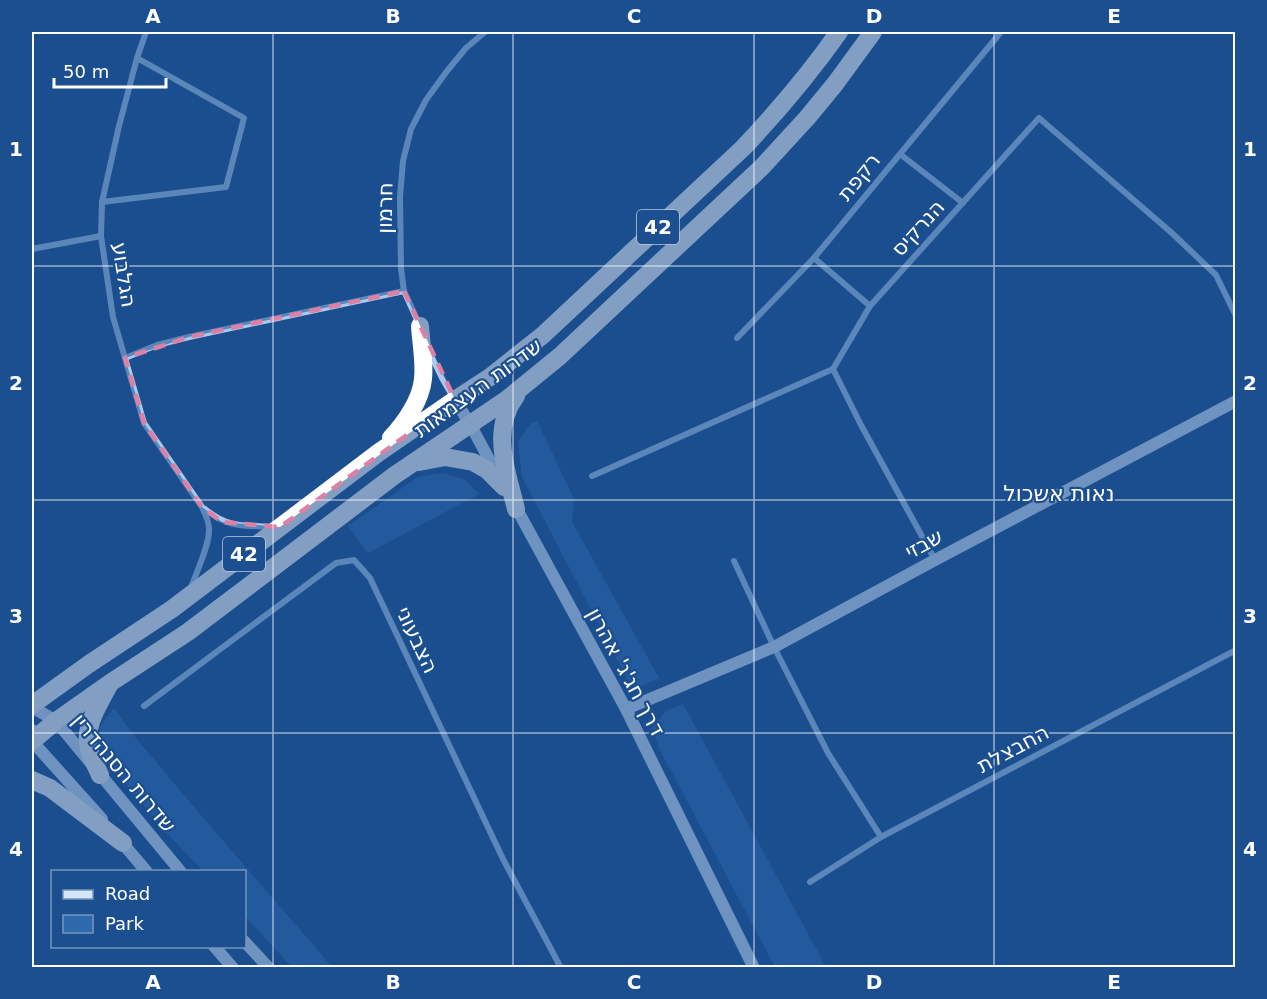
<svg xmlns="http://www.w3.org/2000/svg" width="1267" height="999" font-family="'DejaVu Sans','Noto Sans Hebrew',sans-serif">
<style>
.green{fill:#2e69ad}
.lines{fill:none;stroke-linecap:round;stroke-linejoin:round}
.street{stroke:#a9c9ee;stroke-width:6}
.secondary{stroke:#d6e6fa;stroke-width:12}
.highway{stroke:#fff;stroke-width:18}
.marked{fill:none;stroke:#dd80a5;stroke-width:4.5;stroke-dasharray:12 8;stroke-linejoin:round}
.grid{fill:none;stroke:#fff;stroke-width:1.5;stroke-opacity:0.55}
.labels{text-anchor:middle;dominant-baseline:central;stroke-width:4.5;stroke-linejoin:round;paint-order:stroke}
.shield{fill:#1b4f8f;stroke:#bbcadd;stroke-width:1.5}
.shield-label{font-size:20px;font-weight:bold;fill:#fff}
.street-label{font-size:21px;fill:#fff;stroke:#1b4f8f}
.neighbourhood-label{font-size:22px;fill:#fff;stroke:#1b4f8f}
.neatline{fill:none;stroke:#fff;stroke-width:2}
.grid-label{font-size:20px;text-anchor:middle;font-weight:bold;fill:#fff}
</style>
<rect width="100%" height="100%" fill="#1b4f8f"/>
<g class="green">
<path d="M537 421 574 499 572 522 659 678 633 690 522 477 518 441 531 423Z"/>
<path d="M444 473 465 480 479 494 368 553 348 526 418 477Z"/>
<path d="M683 704 826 967H775L660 750 652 728 666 711Z"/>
<path d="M114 708 135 737 200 814 332 967H292L245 916 244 872 203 871 166 832 108 762 99 728Z"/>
</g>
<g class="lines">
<g class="street">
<path d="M146 32 137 58 119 126 102 202 101 236 113 317 144 423 202 507C205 514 209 521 209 529 210 544 196 573 191 588"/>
<path d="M900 154 963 203"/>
<path d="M102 202 226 187 244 118 137 58"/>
<path d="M32 249 101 236"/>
<path d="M814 258 870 306"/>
<path d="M419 324 404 291 401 268 400 197 403 161 411 129 426 100 447 71 466 48 485 32"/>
<path d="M737 338 814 258 1001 32"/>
<path d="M429 351 442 378 453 397"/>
<path d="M125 358 157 345 189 337 404 291"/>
<path d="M592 476 833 369"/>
<path d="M205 509C229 529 245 525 274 527"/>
<path d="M935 560 861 425 833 369 870 306 1039 118 1173 234 1216 275 1236 316"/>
<path d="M734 561 774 647 828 753 881 837"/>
<path d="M144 706 336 563 354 560 370 578 503 859 561 968"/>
<path d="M810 882 881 837 1236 650"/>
</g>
<g class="secondary">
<path d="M455 400 470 424 497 474"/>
<path d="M513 502 626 709 754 968"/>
<path d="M32 707 56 721 181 872"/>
<path d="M626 709 774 647 935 560 1236 401"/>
<path d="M32 730V741L102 819"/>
<path d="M119 839 147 872"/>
<path d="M244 941 269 968"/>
<path d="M214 946 233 968"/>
</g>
<g class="highway">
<path d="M516 396C490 431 507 471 516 509"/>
<path d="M391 438C405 423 421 400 423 379 425 362 421 343 420 326"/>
<path d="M419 462 445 457 473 462 487 470 504 487"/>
<path d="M32 705 89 664 172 609 378 453 455 400 490 377 543 335 743 148C778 111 810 73 839 32"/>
<path d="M32 741 56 721 110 683 188 632 395 475 506 400 560 356 762 167 807 118 835 84 873 32"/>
<path d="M100 775C96 766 91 757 89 748 83 727 100 703 109 685"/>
<path d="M32 780 50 788 123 843"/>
</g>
</g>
<path d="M0 0H1267V999H0ZM404 291 455 400 280 527 222 522 202 507 144 423 125 358 189 337Z" fill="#1b4f8f" fill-opacity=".55" fill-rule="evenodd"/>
<path class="marked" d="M404 291 455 400 280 527 222 522 202 507 144 423 125 358 189 337Z"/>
<path class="grid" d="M273 32V968M513 32V968M754 32V968M994 32V968M32 266H1236M32 500H1236M32 733H1236"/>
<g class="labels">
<g class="shield">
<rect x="637" y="210" width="42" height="34" rx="4.5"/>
<rect x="223" y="537" width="42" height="34" rx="4.5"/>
</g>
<g class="shield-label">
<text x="658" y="227">42</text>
<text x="244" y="554">42</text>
</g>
<g class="street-label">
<text transform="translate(859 177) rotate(-51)">רקפת</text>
<text transform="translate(385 208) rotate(-89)">חרמון</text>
<text transform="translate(918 228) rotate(-48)">הנרקיס</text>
<text transform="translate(124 275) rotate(81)">הגלבוע</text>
<text transform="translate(478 388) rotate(-36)">שדרות העצמאות</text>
<text transform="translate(924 544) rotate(-28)">שבזי</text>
<text transform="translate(417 640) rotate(65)">הצבעוני</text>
<text transform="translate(626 672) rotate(62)">דרך חג'ג' אהרון</text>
<text transform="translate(1013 749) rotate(-28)">החבצלת</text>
<text transform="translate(124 773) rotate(50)">שדרות הסנהדרין</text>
</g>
<g class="neighbourhood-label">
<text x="1059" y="493">נאות אשכול</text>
</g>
</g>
<rect width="1267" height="999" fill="none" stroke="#1b4f8f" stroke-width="66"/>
<rect x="51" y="870" width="195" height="78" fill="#1b4f8f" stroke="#7695bc" stroke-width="1.5"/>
<rect x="63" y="890" width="30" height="9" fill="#d6e6fa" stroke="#7695bc" stroke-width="1.5"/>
<text x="105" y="900" font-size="18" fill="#ffffff">Road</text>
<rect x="63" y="915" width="30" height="18" fill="#2e69ad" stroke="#7695bc" stroke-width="1.5"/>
<text x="105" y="930" font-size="18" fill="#ffffff">Park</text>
<path d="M54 78v9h112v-9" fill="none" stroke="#ffffff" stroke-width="3"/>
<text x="63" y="78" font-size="18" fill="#ffffff" stroke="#1b4f8f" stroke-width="4.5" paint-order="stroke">50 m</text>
<rect x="33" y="33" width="1201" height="933" class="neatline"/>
<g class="grid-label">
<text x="153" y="23">A</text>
<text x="393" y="23">B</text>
<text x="634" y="23">C</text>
<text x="874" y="23">D</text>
<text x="1114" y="23">E</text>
<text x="16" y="156">1</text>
<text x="1250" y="156">1</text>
<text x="16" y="390">2</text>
<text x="1250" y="390">2</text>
<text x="16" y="623">3</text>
<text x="1250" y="623">3</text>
<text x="16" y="856">4</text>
<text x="1250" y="856">4</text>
<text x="153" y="989">A</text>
<text x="393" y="989">B</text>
<text x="634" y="989">C</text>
<text x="874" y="989">D</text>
<text x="1114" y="989">E</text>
</g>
</svg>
